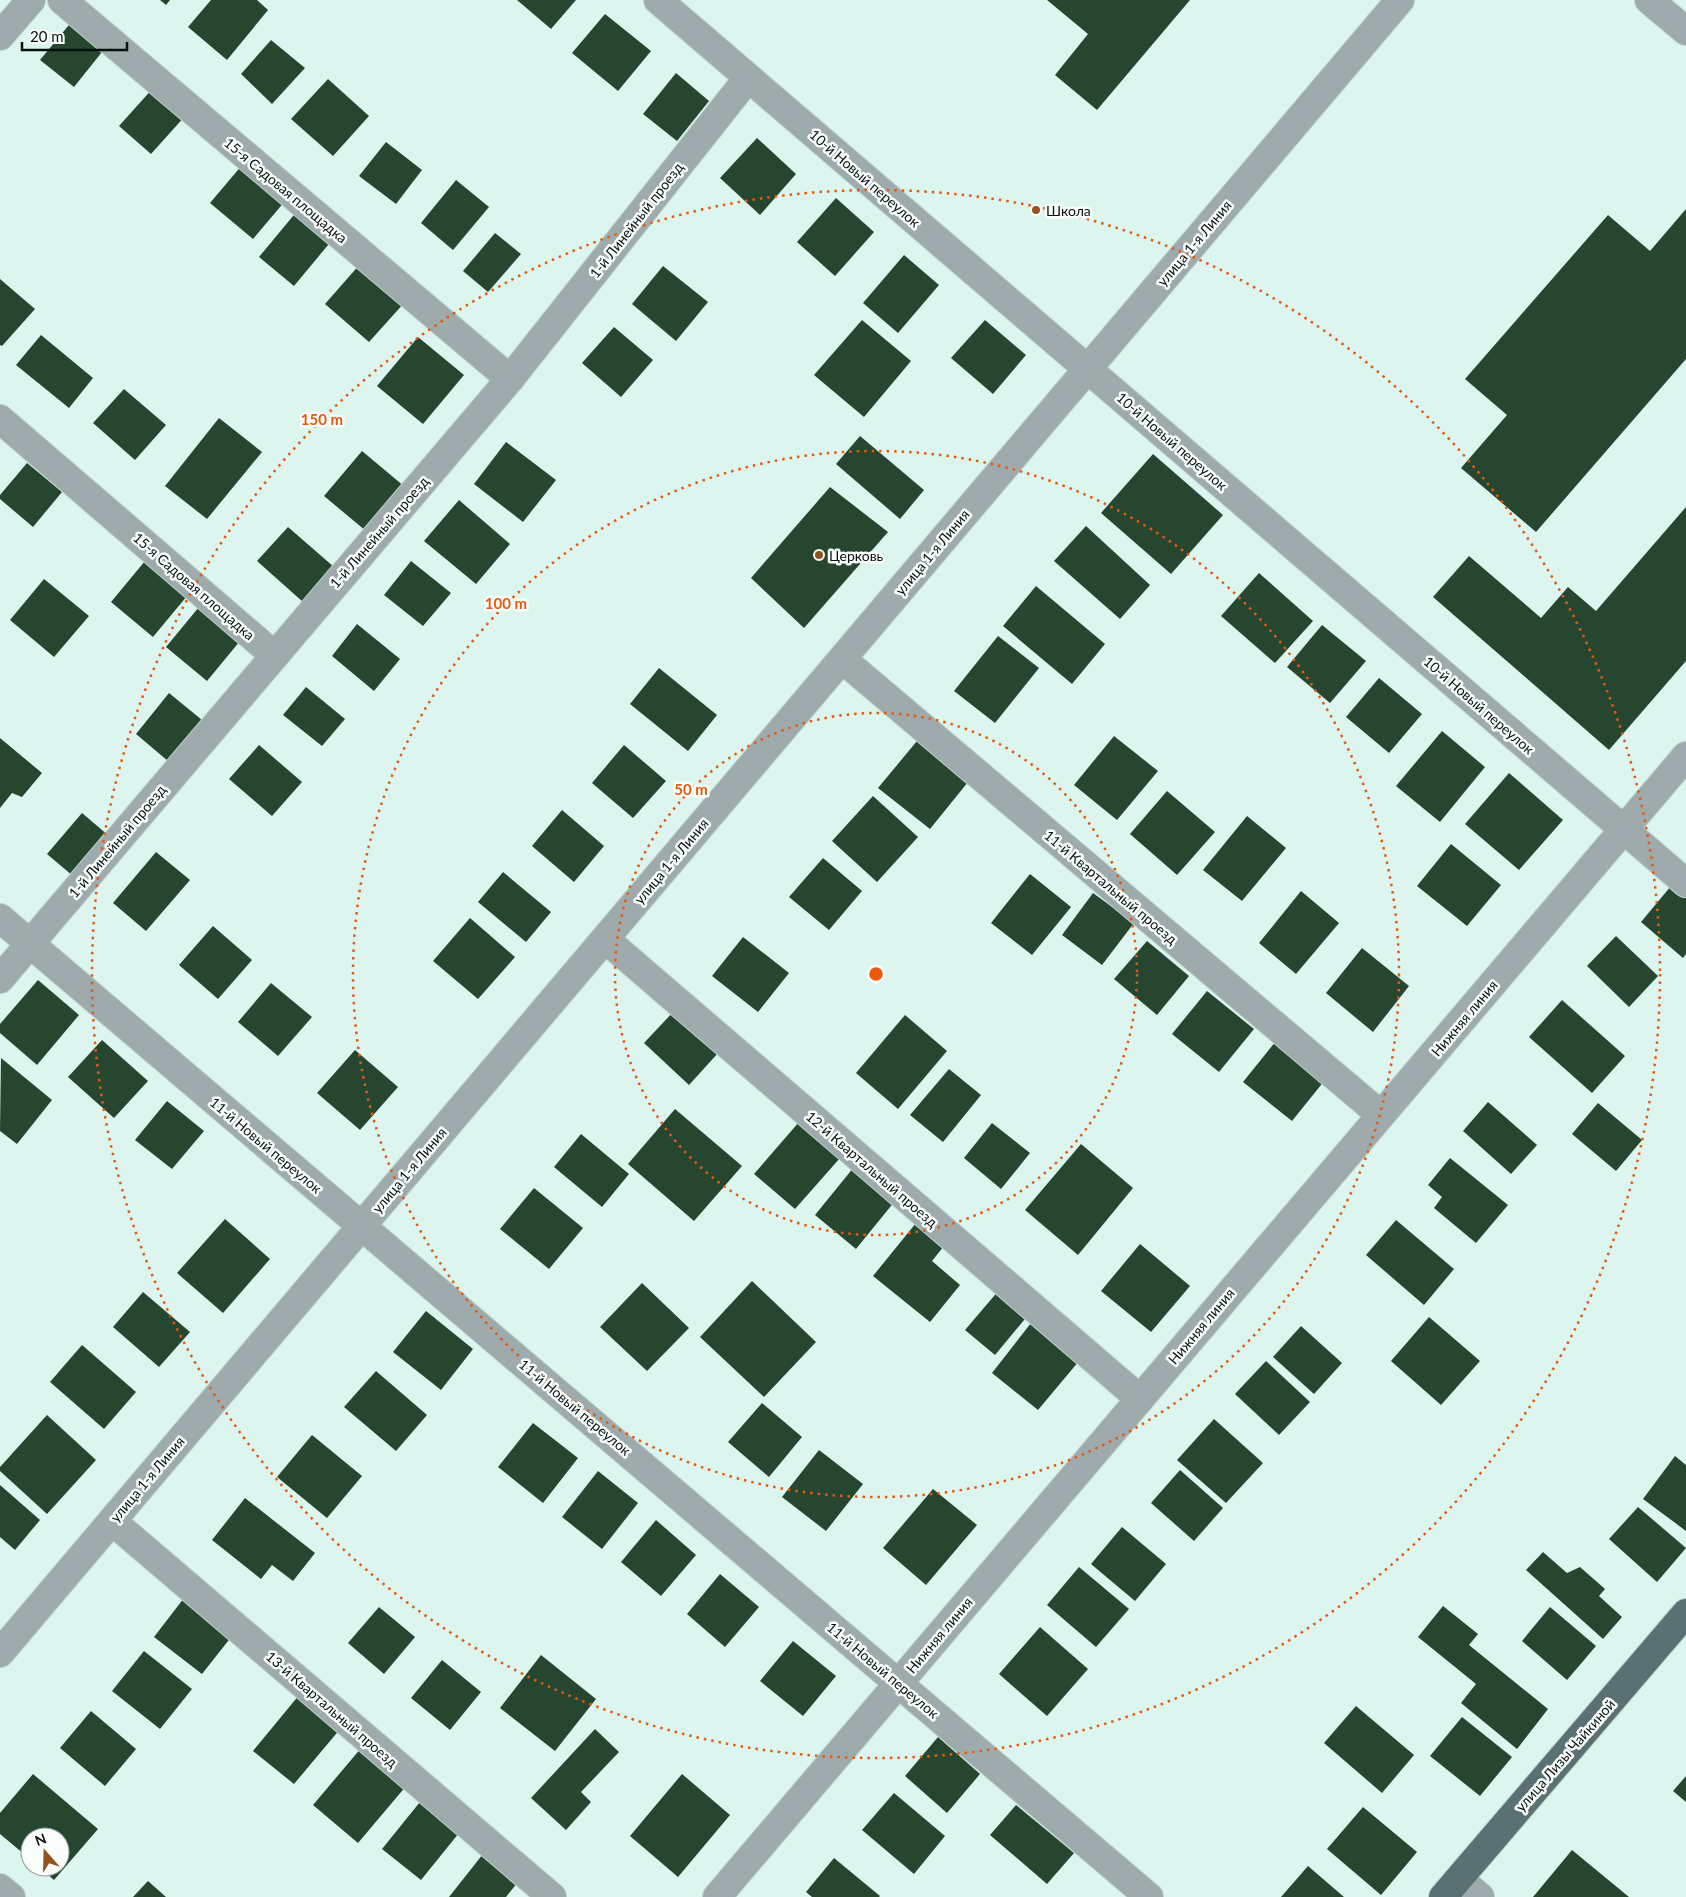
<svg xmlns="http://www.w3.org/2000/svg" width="1686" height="1897" font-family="Lato,sans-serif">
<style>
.building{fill:#26462f}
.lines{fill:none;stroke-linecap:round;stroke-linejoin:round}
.minor-casing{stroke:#bad1cb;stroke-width:30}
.major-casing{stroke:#bad1cb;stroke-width:30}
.minor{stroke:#9eaaab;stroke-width:28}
.major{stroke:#5b7072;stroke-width:28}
.ring{fill:none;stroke:#e8590c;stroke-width:2.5;stroke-dasharray:2.5 5}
.poi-dot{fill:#93521f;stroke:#f9fefd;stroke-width:2}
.labels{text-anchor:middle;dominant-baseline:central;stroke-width:5;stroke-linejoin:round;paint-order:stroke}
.street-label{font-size:14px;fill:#07100d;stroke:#f9fefd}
.poi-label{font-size:14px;fill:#07100d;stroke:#f9fefd;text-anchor:start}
.centre{fill:#e8590c;stroke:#f9fefd;stroke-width:2.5}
.ring-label{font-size:15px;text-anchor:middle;font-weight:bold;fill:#e8590c;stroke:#f9fefd;stroke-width:5;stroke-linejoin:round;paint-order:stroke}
</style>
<rect width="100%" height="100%" fill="#dcf6ef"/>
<g class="building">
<path d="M160 0H170L166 5Z"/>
<path d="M211 0H257L268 10 227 60 188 27Z"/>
<path d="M517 0H576L551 29Z"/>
<path d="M1047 0H1190L1097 110 1055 75 1088 34Z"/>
<path d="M605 14 651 51 618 91 572 53Z"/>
<path d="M73 20 106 47 74 87 40 60Z"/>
<path d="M271 40 305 68 272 104 241 74Z"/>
<path d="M676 73 709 101 677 141 643 114Z"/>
<path d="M328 79 369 116 333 156 291 119Z"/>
<path d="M154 87 186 115 151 154 119 126Z"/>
<path d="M757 138 796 174 760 215 720 178Z"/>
<path d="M386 142 422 170 396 204 359 176Z"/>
<path d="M243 164 286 200 253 239 210 203Z"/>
<path d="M456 180 489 207 453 250 421 223Z"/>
<path d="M836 198 874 232 835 276 797 242Z"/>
<path d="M1686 209V359L1536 532 1461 468 1507 415 1465 379 1608 215 1650 251Z"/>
<path d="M298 210 333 239 294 286 259 257Z"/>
<path d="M495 233 521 254 488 292 463 271Z"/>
<path d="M904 255 939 285 898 333 863 303Z"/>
<path d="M361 263 405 302 369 342 325 304Z"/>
<path d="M663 266 708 302 676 341 632 304Z"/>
<path d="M0 279 35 309 2 346 0 345Z"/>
<path d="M862 320 911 361 864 417 814 375Z"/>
<path d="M985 320 1026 355 993 394 951 358Z"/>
<path d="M614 327 653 360 621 397 582 363Z"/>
<path d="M41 335 93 378 69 408 16 365Z"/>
<path d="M418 337 464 375 423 424 377 386Z"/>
<path d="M124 389 166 425 135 460 93 423Z"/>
<path d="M219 418 262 452 207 519 165 486Z"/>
<path d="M860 436 924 490 900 519 836 464Z"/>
<path d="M506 442 556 480 523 522 474 484Z"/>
<path d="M362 451 405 487 366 531 324 496Z"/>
<path d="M1153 454 1223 515 1171 574 1101 513Z"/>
<path d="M27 463 62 492 33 527 0 499V495Z"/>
<path d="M830 487 888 532 804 628 751 578Z"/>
<path d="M459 500 510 544 476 584 424 541Z"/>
<path d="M1686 507V661L1609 750 1433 597 1469 556 1541 618 1568 587 1596 611Z"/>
<path d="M1086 526 1150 585 1120 619 1054 561Z"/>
<path d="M288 527 334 567 303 602 257 561Z"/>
<path d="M145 561 187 596 153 637 111 602Z"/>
<path d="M411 561 451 593 423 626 384 595Z"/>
<path d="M1259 573 1313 621 1275 663 1221 616Z"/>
<path d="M44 579 89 616 54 657 10 620Z"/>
<path d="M1036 586 1105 644 1072 684 1003 626Z"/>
<path d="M199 607 240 641 207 681 166 647Z"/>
<path d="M357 624 400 659 374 691 332 656Z"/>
<path d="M1322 625 1366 661 1330 703 1287 667Z"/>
<path d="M998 636 1039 668 995 723 954 691Z"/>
<path d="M659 668 717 715 688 751 630 704Z"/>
<path d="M1379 678 1422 714 1389 753 1346 717Z"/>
<path d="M306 687 345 719 322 746 283 715Z"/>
<path d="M169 693 202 720 168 761 136 734Z"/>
<path d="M1442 731 1485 767 1440 822 1396 786Z"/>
<path d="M1114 736 1158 771 1117 820 1074 785Z"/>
<path d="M0 738 42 773 22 797 12 793 0 808Z"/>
<path d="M917 741 968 782 930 829 878 788Z"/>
<path d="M259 745 302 782 272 816 229 779Z"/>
<path d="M624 745 666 781 633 818 592 783Z"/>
<path d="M1509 773 1563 820 1519 870 1465 824Z"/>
<path d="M1167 791 1215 832 1177 875 1130 834Z"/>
<path d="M873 796 918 837 877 882 832 841Z"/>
<path d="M562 810 604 846 574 882 532 846Z"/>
<path d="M82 813 109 836 73 876 47 854Z"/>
<path d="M1247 816 1286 848 1242 901 1203 870Z"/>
<path d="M1451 844 1501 885 1467 926 1417 886Z"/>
<path d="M156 852 190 880 146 931 113 903Z"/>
<path d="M823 858 862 891 829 930 789 897Z"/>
<path d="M503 872 551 912 526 942 478 902Z"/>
<path d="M1030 874 1071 907 1032 955 991 923Z"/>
<path d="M1671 886 1686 898V954L1683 958 1641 922Z"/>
<path d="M1301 891 1339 923 1296 974 1259 943Z"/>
<path d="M1093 893 1134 923 1102 965 1062 935Z"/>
<path d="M470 918 515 957 478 999 433 961Z"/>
<path d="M213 926 252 960 218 999 179 965Z"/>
<path d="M1616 936 1658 976 1629 1007 1587 966Z"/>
<path d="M743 937 789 973 758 1012 712 976Z"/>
<path d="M1147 941 1189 976 1157 1015 1114 979Z"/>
<path d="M1362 948 1409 986 1373 1032 1326 993Z"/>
<path d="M38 980 79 1015 37 1065 0 1033V1024Z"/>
<path d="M271 983 312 1017 278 1056 238 1022Z"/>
<path d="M1207 991 1254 1029 1219 1072 1172 1034Z"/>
<path d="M1562 1000 1625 1056 1592 1093 1529 1037Z"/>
<path d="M675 1010 719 1052 689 1085 644 1043Z"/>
<path d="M905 1015 947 1051 898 1109 856 1073Z"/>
<path d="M102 1040 148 1081 114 1118 68 1077Z"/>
<path d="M1276 1041 1325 1080 1292 1121 1243 1082Z"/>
<path d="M355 1050 398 1087 360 1130 317 1093Z"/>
<path d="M1 1058 52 1100 17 1144 0 1131Z"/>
<path d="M949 1069 981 1095 943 1142 910 1115Z"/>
<path d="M167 1101 204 1131 172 1169 135 1140Z"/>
<path d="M1488 1102 1537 1145 1511 1174 1463 1131Z"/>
<path d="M1598 1103 1642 1140 1616 1171 1572 1134Z"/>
<path d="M675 1109 742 1166 694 1221 628 1164Z"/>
<path d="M799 1122 840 1158 795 1209 754 1174Z"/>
<path d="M992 1123 1030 1153 1001 1189 964 1158Z"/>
<path d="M581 1134 629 1174 602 1207 554 1167Z"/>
<path d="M1081 1144 1133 1188 1078 1255 1025 1210Z"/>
<path d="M1450 1158 1508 1205 1476 1243 1434 1208 1442 1197 1428 1185Z"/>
<path d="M854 1167 895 1201 856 1249 815 1215Z"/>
<path d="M534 1188 583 1228 549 1269 500 1229Z"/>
<path d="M225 1219 270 1259 223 1313 177 1273Z"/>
<path d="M1396 1220 1454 1269 1424 1305 1366 1255Z"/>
<path d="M916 1223 944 1246 932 1261 960 1285 930 1322 873 1276Z"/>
<path d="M1140 1244 1190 1286 1151 1332 1101 1291Z"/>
<path d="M752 1281 816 1342 764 1397 700 1337Z"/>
<path d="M642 1283 689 1328 647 1371 600 1327Z"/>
<path d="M1000 1289 1029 1314 995 1355 965 1330Z"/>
<path d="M143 1292 190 1332 159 1367 113 1327Z"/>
<path d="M426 1311 473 1349 441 1390 393 1352Z"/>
<path d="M1429 1317 1480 1361 1441 1405 1391 1361Z"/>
<path d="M1031 1323 1079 1361 1038 1410 992 1373Z"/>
<path d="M1301 1326 1342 1363 1314 1394 1273 1357Z"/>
<path d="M82 1345 136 1392 104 1429 50 1382Z"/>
<path d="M1266 1361 1310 1402 1279 1435 1235 1394Z"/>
<path d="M376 1371 427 1415 396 1451 344 1407Z"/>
<path d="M762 1403 802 1437 769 1477 728 1442Z"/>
<path d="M47 1415 96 1460 47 1514 0 1471V1467Z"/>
<path d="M1214 1419 1263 1463 1226 1503 1177 1460Z"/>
<path d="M533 1423 578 1458 543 1503 498 1467Z"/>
<path d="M312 1435 362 1476 327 1518 277 1477Z"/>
<path d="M819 1450 863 1484 826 1531 782 1497Z"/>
<path d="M1675 1456 1686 1465V1531L1643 1499Z"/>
<path d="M1180 1470 1223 1508 1194 1541 1151 1503Z"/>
<path d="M598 1471 638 1503 602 1549 562 1517Z"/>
<path d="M0 1485 40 1520 15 1550 0 1537Z"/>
<path d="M933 1489 977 1525 926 1585 883 1548Z"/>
<path d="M245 1498 315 1553 293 1581 272 1565 261 1579 212 1540Z"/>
<path d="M1638 1507 1686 1548 1657 1582 1609 1539Z"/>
<path d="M656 1520 696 1555 661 1596 621 1562Z"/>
<path d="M1122 1527 1166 1564 1135 1601 1091 1564Z"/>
<path d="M1543 1552 1567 1573 1580 1567 1605 1589 1599 1596 1622 1617 1603 1639 1526 1570Z"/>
<path d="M1079 1567 1129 1609 1096 1647 1047 1605Z"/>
<path d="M720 1574 759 1607 725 1647 687 1614Z"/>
<path d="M184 1598 232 1636 202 1674 154 1637Z"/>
<path d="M1443 1606 1478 1634 1469 1645 1548 1709 1517 1749 1461 1703 1476 1684 1418 1637Z"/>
<path d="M379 1607 415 1637 384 1674 348 1643Z"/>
<path d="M1550 1607 1596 1646 1567 1680 1522 1641Z"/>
<path d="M1040 1627 1088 1669 1047 1716 999 1674Z"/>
<path d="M793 1641 836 1676 803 1716 760 1681Z"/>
<path d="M144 1651 192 1689 160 1729 112 1691Z"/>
<path d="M541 1655 596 1699 555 1751 500 1708Z"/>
<path d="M442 1660 481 1692 450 1730 411 1698Z"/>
<path d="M300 1694 341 1728 294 1784 253 1751Z"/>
<path d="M1356 1706 1414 1755 1382 1793 1324 1743Z"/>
<path d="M91 1711 136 1749 105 1786 60 1748Z"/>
<path d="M1462 1717 1512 1757 1480 1796 1430 1756Z"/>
<path d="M595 1729 619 1752 581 1792 591 1802 566 1830 531 1798Z"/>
<path d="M938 1737 980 1774 947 1813 905 1776Z"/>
<path d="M362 1747 407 1785 358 1843 313 1805Z"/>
<path d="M33 1774 98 1829 54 1880 39 1867H60V1837H30V1859L0 1834V1813Z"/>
<path d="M682 1774 730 1815 678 1877 630 1836Z"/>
<path d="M1686 1776V1802L1673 1791Z"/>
<path d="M894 1793 945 1836 914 1874 862 1830Z"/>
<path d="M420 1802 459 1833 421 1880 382 1849Z"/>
<path d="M1016 1805 1074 1853 1047 1884 990 1835Z"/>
<path d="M1363 1807 1417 1852 1381 1895 1327 1849Z"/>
<path d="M1572 1850 1629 1897H1533Z"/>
<path d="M483 1854 518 1882 506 1897H449Z"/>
<path d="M834 1858 880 1896 879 1897H812L806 1892Z"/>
<path d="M1308 1866 1344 1897H1281Z"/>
<path d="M148 1881 166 1897H133Z"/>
</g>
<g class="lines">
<defs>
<g id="minor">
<path d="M62 0 510 379"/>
<path d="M658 0 1686 883"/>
<path d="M1649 0 1686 31"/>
<path d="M0 36 31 0"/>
<path d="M0 419 274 655"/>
<path d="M842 659 1381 1115"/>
<path d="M0 918 1149 1897"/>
<path d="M605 939 1140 1399"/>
<path d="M0 979 510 379 748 78"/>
<path d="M112 1521 552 1897"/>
<path d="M0 1653 1400 0"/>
<path d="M1459 1879 1480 1897"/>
<path d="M0 1888 11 1897"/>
<path d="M717 1897 1686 756"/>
</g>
<path id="major" d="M1443 1897 1686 1613"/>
</defs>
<use href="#minor" class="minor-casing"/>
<use href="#major" class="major-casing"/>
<use href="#minor" class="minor"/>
<use href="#major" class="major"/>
</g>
<g class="ring">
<circle cx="876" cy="974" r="261"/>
<circle cx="876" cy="974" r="523"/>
<circle cx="876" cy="974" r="784"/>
</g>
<g class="poi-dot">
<circle cx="1036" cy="210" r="5"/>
<circle cx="819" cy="555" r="5"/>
</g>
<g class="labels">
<g class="street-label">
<text transform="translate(865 178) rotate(41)">10-й Новый переулок</text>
<text transform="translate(286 190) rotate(40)">15-я Садовая площадка</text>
<text transform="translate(636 220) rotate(-52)">1-й Линейный проезд</text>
<text transform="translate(1194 243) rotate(-50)">улица 1-я Линия</text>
<text transform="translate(1172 441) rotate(41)">10-й Новый переулок</text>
<text transform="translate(379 532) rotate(-49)">1-й Линейный проезд</text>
<text transform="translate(932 552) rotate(-50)">улица 1-я Линия</text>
<text transform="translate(194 586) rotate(41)">15-я Садовая площадка</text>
<text transform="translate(1479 705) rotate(41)">10-й Новый переулок</text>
<text transform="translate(117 841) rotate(-50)">1-й Линейный проезд</text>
<text transform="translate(671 861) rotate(-50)">улица 1-я Линия</text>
<text transform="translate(1111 887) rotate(40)">11-й Квартальный проезд</text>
<text transform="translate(1464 1018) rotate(-50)">Нижняя линия</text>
<text transform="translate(266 1145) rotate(40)">11-й Новый переулок</text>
<text transform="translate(872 1169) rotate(41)">12-й Квартальный проезд</text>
<text transform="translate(409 1170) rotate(-50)">улица 1-я Линия</text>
<text transform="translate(1201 1326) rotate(-50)">Нижняя линия</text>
<text transform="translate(575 1407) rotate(40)">11-й Новый переулок</text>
<text transform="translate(147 1479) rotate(-50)">улица 1-я Линия</text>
<text transform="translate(939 1635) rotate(-50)">Нижняя линия</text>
<text transform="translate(883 1670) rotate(40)">11-й Новый переулок</text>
<text transform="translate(332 1709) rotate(41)">13-й Квартальный проезд</text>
<text transform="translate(1565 1755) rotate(-49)">улица Лизы Чайкиной</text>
</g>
<g class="poi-label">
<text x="1046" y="210">Школа</text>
<text x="829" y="555">Церковь</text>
</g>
</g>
<circle cx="876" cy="974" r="8" class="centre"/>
<g class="ring-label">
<text x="322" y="425">150 m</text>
<text x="506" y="609">100 m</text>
<text x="691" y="795">50 m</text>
</g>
<g transform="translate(45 1852) rotate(340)"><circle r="24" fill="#f9fefd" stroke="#989f9d"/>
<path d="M0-4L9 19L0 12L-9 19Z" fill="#93521f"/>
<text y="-8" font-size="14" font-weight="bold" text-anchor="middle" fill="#07100d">N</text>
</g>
<path d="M22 42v8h105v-8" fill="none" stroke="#07100d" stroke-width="2.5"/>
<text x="30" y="42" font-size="15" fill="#07100d" stroke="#f9fefd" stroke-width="4" paint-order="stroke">20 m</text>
</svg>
